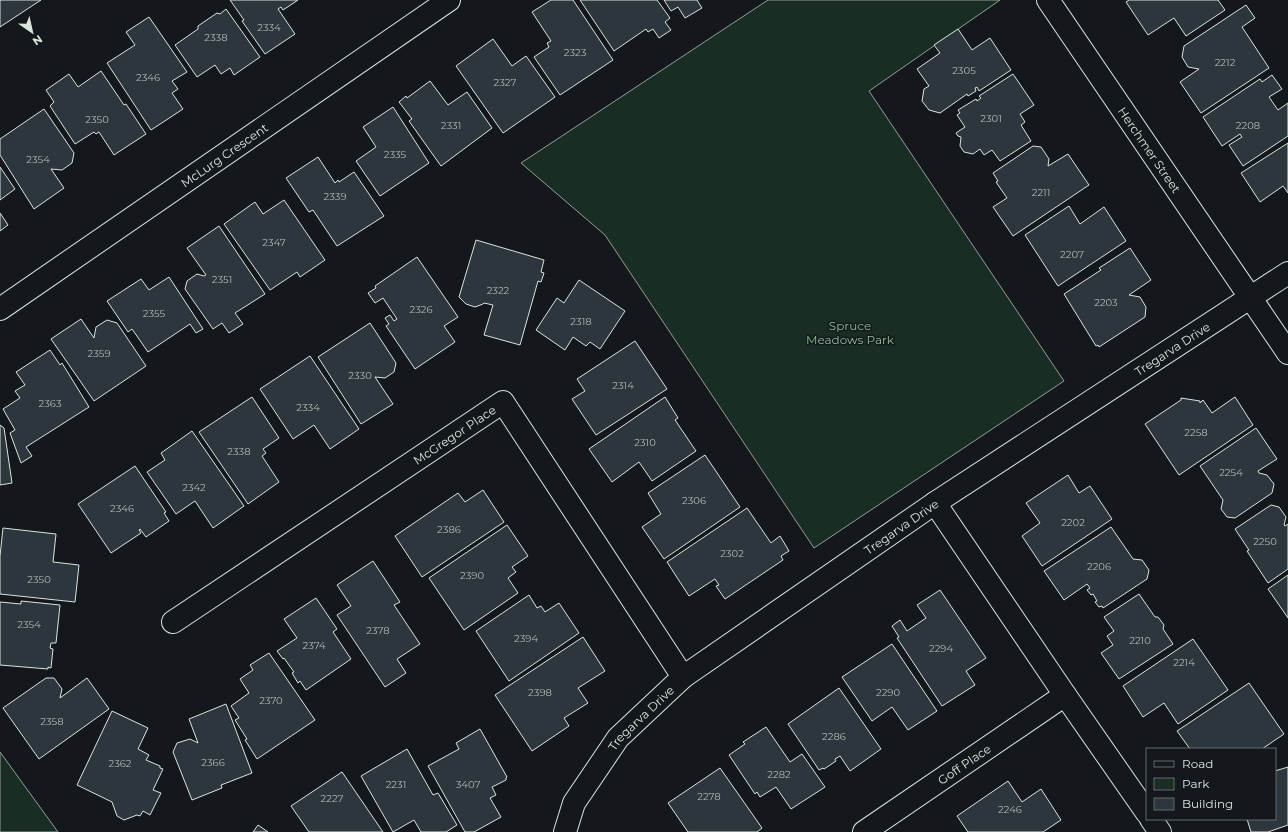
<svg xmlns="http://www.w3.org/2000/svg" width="1288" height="832" font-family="Montserrat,sans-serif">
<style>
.green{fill:#1a2d24;stroke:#939e99}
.building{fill:#2c363c;stroke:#d8e6dc}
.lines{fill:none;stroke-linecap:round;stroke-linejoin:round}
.minor-casing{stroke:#d8e6dc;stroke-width:24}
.minor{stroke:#14181c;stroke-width:22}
.labels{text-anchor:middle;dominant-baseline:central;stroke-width:3;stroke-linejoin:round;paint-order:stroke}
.number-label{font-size:10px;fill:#adbab4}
.street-label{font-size:12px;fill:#d8e6dc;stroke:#14181c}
.park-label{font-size:12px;fill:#8ac095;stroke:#14181c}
</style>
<rect width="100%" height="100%" fill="#14181c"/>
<g class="green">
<path d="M768 0H1000L869 91 1064 381 814 548 605 235 521 163Z"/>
<path d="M0 752 58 832H0Z"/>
</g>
<g class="building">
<path d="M0 0H41L0 27Z"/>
<path d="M230 0H298L283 10 281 7 278 9 295 34 265 54 242 21 244 20Z"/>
<path d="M551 0H573L613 60 560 95 534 57 549 47 547 43 551 41 532 12Z"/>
<path d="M580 0H657L670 18 665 22 671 30 659 38 653 29 648 32 646 29 614 51Z"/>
<path d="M664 0H697L702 8 685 18 678 7 671 11Z"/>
<path d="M1129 0H1218L1225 10 1186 36 1174 18 1148 35 1126 2Z"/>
<path d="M1246 5 1255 18 1242 27 1269 68 1201 113 1180 82 1199 69 1188 67 1182 57 1184 46Z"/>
<path d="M226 9 260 57 234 75 230 68 221 74 215 65 197 77 175 45 198 29V26L217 13 220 14Z"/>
<path d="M149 17 187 72 172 81 178 89 172 93 183 109 151 130 107 63 135 45 126 32Z"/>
<path d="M958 29 972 50 990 38 1011 70 979 91 977 87 975 88 976 91 968 96 967 94 940 113 929 110 922 101 924 89 929 86 917 69 940 53 934 45Z"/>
<path d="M493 39 512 66 526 56 555 97 503 133 456 66Z"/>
<path d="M101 71 124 105 126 104 146 134 114 155 99 132 96 134 94 132 75 144 50 106 54 102 46 90 69 74 78 87Z"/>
<path d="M1013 74 1034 105 1020 114 1025 122 1021 125 1031 141 1000 161 992 150 984 155 980 149 973 154 964 152 960 146 961 137 958 136 956 133 965 127 957 115 960 113 958 110 976 99 977 101 981 98 979 96Z"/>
<path d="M1272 75 1282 89 1269 97 1278 110 1288 103V136L1243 166 1229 145 1242 137 1240 134 1222 146 1203 117 1260 79 1262 82Z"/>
<path d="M430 81 448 105 467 92 492 128 441 166 409 121 412 119 399 102 406 96 407 98Z"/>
<path d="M393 107 429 163 380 196 356 161 376 147 363 127Z"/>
<path d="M44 109 74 153 72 163 62 170 51 169 64 188 34 209 0 155V139Z"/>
<path d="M1288 143V193L1283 186 1260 202 1241 173Z"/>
<path d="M1033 146 1041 147 1049 159 1048 166 1068 154 1089 185 1013 236 993 207 1007 198 996 182 998 181 993 173Z"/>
<path d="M318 157 335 183 338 180 339 182 354 172 384 216 337 246 313 210 309 212 286 178Z"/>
<path d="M0 167 15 189 0 200Z"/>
<path d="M284 200 325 260 300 277 297 272 270 290 224 224 255 202 263 214Z"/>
<path d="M1069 206 1080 224 1104 207 1126 241 1058 286 1025 235Z"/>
<path d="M0 213 8 225 0 231Z"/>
<path d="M219 226 265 294 235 313 243 324 229 333 222 323 213 329 185 289 187 281 197 274 204 276 206 275 187 248Z"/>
<path d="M476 240 544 260 541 272 544 273 541 282 538 281 520 345 484 335 493 305 484 303 483 304 475 307 466 304 459 297Z"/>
<path d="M1130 248 1151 280 1129 295 1140 297 1146 307 1145 317 1099 347 1098 345 1096 346 1064 294 1101 270 1099 268Z"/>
<path d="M417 257 458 317 444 326 455 342 415 369 386 326 389 324 385 318 390 315 394 321 397 319 383 298 375 303 368 293 376 288 375 286Z"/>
<path d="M169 277 203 329 196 333 190 324 148 352 132 329 128 332 107 301 141 279 149 290Z"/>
<path d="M579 280 625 311 600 349 590 342 586 346 573 337 565 350 536 330 557 298 564 303Z"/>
<path d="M81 319 94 338 96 327 107 320 117 323 146 366 94 401 51 339Z"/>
<path d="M370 323 396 363 394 372 385 378 375 377 393 404 361 424 318 357Z"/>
<path d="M635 341 667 389 596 435 572 399 585 391 577 379Z"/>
<path d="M50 350 60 365 62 363 89 407 26 447 32 456 21 463 10 433 15 430 3 409 20 398 15 391 25 385 16 372Z"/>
<path d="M310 356 359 429 330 449 314 425 293 439 260 389Z"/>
<path d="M252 397 279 438 263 449 266 453 262 456 279 482 248 504 199 432Z"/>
<path d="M665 397 678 418 675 420 696 451 652 481 639 462 612 482 589 449Z"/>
<path d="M1235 397 1253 425 1179 475 1145 424 1181 400V398L1200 401V403L1203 400 1212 413Z"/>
<path d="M0 425 4 428 12 483 0 485Z"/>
<path d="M1256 428 1277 459 1258 471 1259 473 1267 475 1274 484 1272 493 1235 518 1227 517 1221 509 1223 500 1200 466Z"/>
<path d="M192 431 244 506 213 528 195 501 176 514 147 472 165 460 161 453Z"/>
<path d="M705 455 740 507 664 559 642 527 661 514 648 493Z"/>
<path d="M135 466 166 512 164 513 169 521 146 537 140 529 139 530 141 533 111 553 78 504Z"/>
<path d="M1068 475 1079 493 1090 486 1112 519 1042 566 1022 536 1040 523 1026 503Z"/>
<path d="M483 490 504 522 422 577 395 536 458 493 465 502Z"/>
<path d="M1271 505 1279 507 1286 517 1284 525 1285 526 1288 524V569L1268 583 1247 551 1249 550 1235 529Z"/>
<path d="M747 508 771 543 780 536 789 551 781 556 783 560 725 599 716 586 719 585 715 579 689 596 667 562Z"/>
<path d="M507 525 528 556 512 567 516 572 508 578 518 593 464 630 429 578Z"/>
<path d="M1111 527 1133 559 1142 560 1149 570 1147 579 1103 608 1102 606 1099 607 1095 602 1097 601 1093 594 1091 595 1087 590 1090 588 1087 584 1064 600 1044 571Z"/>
<path d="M3 528 56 534 53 562 79 565 75 602 0 594V556Z"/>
<path d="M373 561 400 602 394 605 420 644 397 659 406 673 385 687 337 615 351 606 337 585Z"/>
<path d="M1288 575V618L1268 589Z"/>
<path d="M940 590 986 658 966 671 975 685 942 706 897 638 899 637 892 626 900 620 907 631 926 618 917 605Z"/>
<path d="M1139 594 1155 617H1158L1164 625 1163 629 1173 644 1119 679 1101 653 1113 645 1107 636 1114 631 1104 617Z"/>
<path d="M529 595 537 608 541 606 545 612 559 603 579 633 509 681 476 631Z"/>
<path d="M316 598 337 629 333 632 351 659 306 690 300 681 298 683 292 673 294 672 284 658 283 659 277 651 297 638 284 619Z"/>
<path d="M21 601 60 605 56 643H51L50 648 53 649 51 668 48 667V669L0 665V602L21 604Z"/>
<path d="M583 637 605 671 578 688 588 703 564 718 569 726 532 751 495 695Z"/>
<path d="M1193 639 1228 690 1178 724 1164 703 1143 717 1123 686Z"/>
<path d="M892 644 937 711 908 730 892 707 872 721 842 677Z"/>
<path d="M269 653 315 720 257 759 245 740 247 739 235 720 239 718 231 706 249 693 240 679 253 670 250 665Z"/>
<path d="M46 678H54L62 689 60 698 87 678 109 709 39 759 3 708Z"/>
<path d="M1249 683 1284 734 1262 749H1190L1177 731Z"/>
<path d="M839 688 881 749 850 771 840 756 835 759 836 761 824 769 823 768 819 770 788 724Z"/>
<path d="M226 704 252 773 221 785 222 788 192 800 173 752 177 743 190 739 198 743 189 719Z"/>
<path d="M112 711 148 728 138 749 149 755 146 760 160 766V768L163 769 153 790 161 793 150 815 143 811 140 816 137 815 124 820 117 816 112 802 77 785Z"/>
<path d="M766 727 790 762 802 754 825 787 791 809 776 787 760 797 757 792 755 794 729 755 745 744 743 742Z"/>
<path d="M480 729 507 777 506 778V780L492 787 496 795 490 798 501 817 474 832H465L428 766 459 749 456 743Z"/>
<path d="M407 749 433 795 438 793 457 825 446 832H421L414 820 393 832 361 776Z"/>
<path d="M1288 767V825L1268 832H1251L1247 819H1275V771Z"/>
<path d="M720 768 762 828 757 832H688L668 803Z"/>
<path d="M342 772 383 832H309L291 806Z"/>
<path d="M1008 781 1022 802 1041 789 1061 820 1043 832H968L957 816Z"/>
<path d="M258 825 268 832H253Z"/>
</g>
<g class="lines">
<defs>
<g id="minor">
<path id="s1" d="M1048 0 1288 353"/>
<path id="s2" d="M0 309 449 0"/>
<path d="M935 503 1065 695 1147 813"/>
<path id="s3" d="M173 622 503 402 683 677"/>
<path d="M1151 819 1160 832"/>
<path id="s4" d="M565 832 574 803 618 738 683 677 935 503 1288 273"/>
<path id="s5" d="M864 832 1065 695"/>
</g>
</defs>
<use href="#minor" class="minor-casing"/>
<use href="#minor" class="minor"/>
</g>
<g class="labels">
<g class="number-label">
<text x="269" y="27">2334</text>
<text x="216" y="37">2338</text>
<text x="575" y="52">2323</text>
<text x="1225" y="62">2212</text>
<text x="964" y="70">2305</text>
<text x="148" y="77">2346</text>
<text x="505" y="82">2327</text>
<text x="991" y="118">2301</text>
<text x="97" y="119">2350</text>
<text x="451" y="125">2331</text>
<text x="1248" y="125">2208</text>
<text x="395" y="154">2335</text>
<text x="38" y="159">2354</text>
<text x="1041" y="192">2211</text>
<text x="335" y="196">2339</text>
<text x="274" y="242">2347</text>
<text x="1072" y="254">2207</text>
<text x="222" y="279">2351</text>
<text x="498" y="290">2322</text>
<text x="1106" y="302">2203</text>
<text x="421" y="309">2326</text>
<text x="154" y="313">2355</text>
<text x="581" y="321">2318</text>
<text x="99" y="353">2359</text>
<text x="360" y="375">2330</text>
<text x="623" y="385">2314</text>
<text x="50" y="403">2363</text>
<text x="308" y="407">2334</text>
<text x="1196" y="432">2258</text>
<text x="645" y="442">2310</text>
<text x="239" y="451">2338</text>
<text x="1231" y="472">2254</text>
<text x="194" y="487">2342</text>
<text x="694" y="500">2306</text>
<text x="122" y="508">2346</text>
<text x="1073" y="522">2202</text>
<text x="449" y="529">2386</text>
<text x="1265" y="541">2250</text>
<text x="732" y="553">2302</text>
<text x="1099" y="566">2206</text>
<text x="472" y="575">2390</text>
<text x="39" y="579">2350</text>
<text x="29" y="624">2354</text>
<text x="378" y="630">2378</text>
<text x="526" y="638">2394</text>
<text x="1140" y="640">2210</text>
<text x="314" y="645">2374</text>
<text x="941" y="648">2294</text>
<text x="1184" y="662">2214</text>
<text x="540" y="692">2398</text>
<text x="888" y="692">2290</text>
<text x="271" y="700">2370</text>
<text x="52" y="721">2358</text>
<text x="834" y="736">2286</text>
<text x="213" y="762">2366</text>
<text x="120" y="763">2362</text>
<text x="779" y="774">2282</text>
<text x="396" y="784">2231</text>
<text x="468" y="784">3407</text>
<text x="709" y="796">2278</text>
<text x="332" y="798">2227</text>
<text x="1010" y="809">2246</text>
</g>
<g class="street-label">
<text stroke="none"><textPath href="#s1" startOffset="181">Herchmer Street</textPath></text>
<text stroke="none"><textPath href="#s2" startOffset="272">McLurg Crescent</textPath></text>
<text stroke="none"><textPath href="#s4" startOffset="787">Tregarva Drive</textPath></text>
<text stroke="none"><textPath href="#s3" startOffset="338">McGregor Place</textPath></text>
<text stroke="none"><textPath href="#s4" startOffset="463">Tregarva Drive</textPath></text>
<text stroke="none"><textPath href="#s4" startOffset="139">Tregarva Drive</textPath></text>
<text stroke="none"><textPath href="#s5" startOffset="121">Goff Place</textPath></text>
</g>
<g class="park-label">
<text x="850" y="325">Spruce<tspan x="850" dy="14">Meadows Park</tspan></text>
</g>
</g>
<rect x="1146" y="748" width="130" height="72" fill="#14181c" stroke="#626a69"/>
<rect x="1154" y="761" width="20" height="6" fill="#14181c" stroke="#626a69"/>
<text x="1182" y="768" font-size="12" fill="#d8e6dc">Road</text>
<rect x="1154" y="778" width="20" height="12" fill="#1a2d24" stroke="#626a69"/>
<text x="1182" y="788" font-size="12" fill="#d8e6dc">Park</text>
<rect x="1154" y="798" width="20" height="12" fill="#2c363c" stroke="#626a69"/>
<text x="1182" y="808" font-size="12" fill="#d8e6dc">Building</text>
<g transform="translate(32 32) rotate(146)" stroke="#14181c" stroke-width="3" paint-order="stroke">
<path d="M0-3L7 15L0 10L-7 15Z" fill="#d8e6dc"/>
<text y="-6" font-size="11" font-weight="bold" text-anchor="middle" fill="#d8e6dc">N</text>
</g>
</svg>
